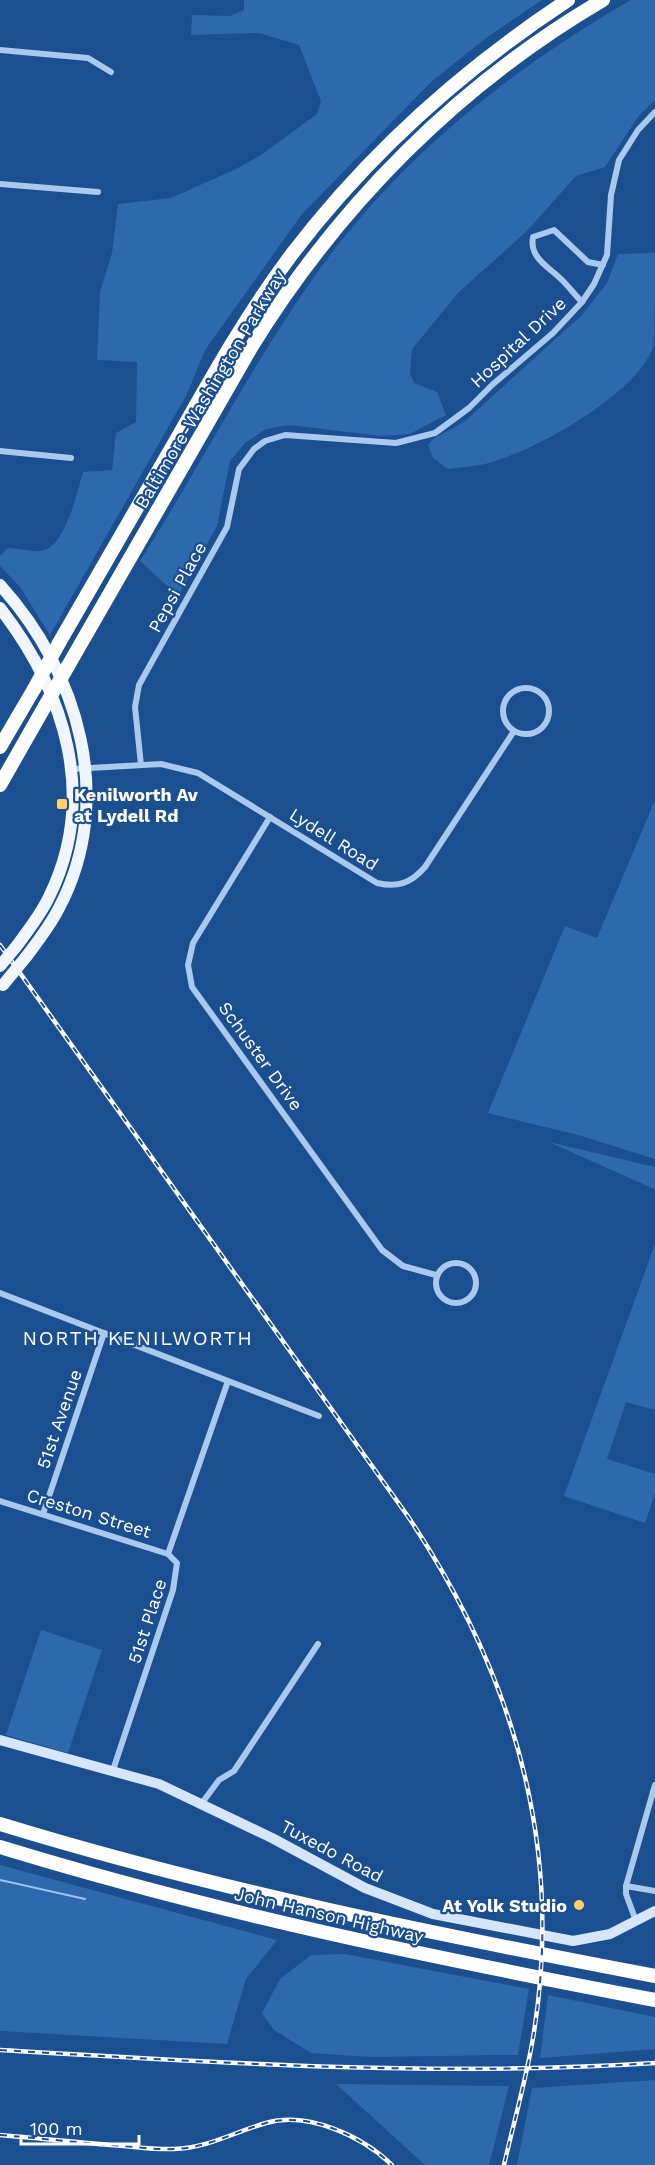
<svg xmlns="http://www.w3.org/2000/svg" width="655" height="2165" font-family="'Work Sans',sans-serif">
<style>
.green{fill:#2e69ad}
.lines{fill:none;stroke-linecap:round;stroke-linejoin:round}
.stream{stroke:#9cc4f0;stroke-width:2}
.minor{stroke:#a9c9ee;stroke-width:6}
.secondary{stroke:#d6e6fa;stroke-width:10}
.primary{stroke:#f0f6ff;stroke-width:12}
.motorway{stroke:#fff;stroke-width:14}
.rail-casing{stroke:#fff;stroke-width:4.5}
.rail{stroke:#1b4f8f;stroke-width:2;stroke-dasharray:7;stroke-linecap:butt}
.primary-bridge{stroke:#f0f6ff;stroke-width:12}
.motorway-bridge{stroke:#fff;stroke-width:14}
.poi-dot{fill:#ffd166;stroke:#1b4f8f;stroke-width:2}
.labels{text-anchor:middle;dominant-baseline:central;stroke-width:4.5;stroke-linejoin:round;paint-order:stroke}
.street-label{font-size:18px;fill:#fff;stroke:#1b4f8f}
.poi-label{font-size:18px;font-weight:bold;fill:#fff;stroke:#1b4f8f;text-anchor:start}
.neighbourhood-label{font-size:20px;letter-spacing:1.5px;fill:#fff;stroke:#1b4f8f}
</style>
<rect width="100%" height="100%" fill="#1b4f8f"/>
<g class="green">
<path d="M244 0H542L486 38 431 82 302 214 205 350 187 394 50 635 20 587 0 566V556L8 548C18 548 36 553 45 550 66 542 77 493 83 472L112 470 116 433 136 422 137 362 97 360 100 292 112 253 118 204 171 198 236 169 261 155 317 114 321 101 299 45 259 33 191 35 192 15 230 16 244 10Z"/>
<path d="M631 0H655V100L638 117 605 167 576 176 527 231 459 292 412 349 410 373 414 383 437 392 446 415 410 434 380 436 290 425 266 429 245 443 230 461 217 526 178 596 140 561C197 472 245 377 305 290 388 167 504 73 631 0Z"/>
<path d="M655 253C655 274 655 328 654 345 639 392 543 446 498 460 482 466 465 467 448 469L433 458 428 445 433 439 464 422 582 315 607 283 618 254Z"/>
<path d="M655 800V1159L578 1135 488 1113 565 926 597 938Z"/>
<path d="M549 1142 655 1167V1191L654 1189Z"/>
<path d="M655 1244V1410L626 1402 607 1459 655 1474V1494L645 1523 564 1496Z"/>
<path d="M41 1630 102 1650 68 1753 6 1735Z"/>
<path d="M0 1865 277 1940 246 1979 227 2044 0 2031Z"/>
<path d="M345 1954 529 1989 518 2055 370 2057 311 2053 274 2030 262 2013 280 1979 311 1955Z"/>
<path d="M548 1995 655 2017V2049L540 2058Z"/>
<path d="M655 2080V2165H517L532 2088Z"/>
<path d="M336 2084 509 2086 489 2165H425Z"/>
</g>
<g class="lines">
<path class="stream" d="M0 1880 85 1899"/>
<g class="minor">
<path d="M0 50 88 58 111 72"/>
<path d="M0 184 98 192"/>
<path d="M582 302C575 295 569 287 562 280 549 267 529 258 533 237L554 230 588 262 603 265"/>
<path d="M0 451 71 458"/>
<circle cx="526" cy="711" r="23"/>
<path d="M141 765 135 707 139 685 227 527 239 469 254 449 265 441 285 435 396 443 435 433 469 408 492 385 553 333 582 302 594 284 607 255 611 195 619 160 638 130 655 112"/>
<path d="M72 769 161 764 198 773 377 883C398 888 411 883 425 867L514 731"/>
<path d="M270 817 193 943 188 965 192 987 382 1250 403 1266 436 1275"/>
<circle cx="456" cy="1283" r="20"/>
<path d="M0 1293 319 1416"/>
<path d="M0 1501 168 1554 177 1563 173 1590 113 1770"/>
<path d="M43 1514 104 1333"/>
<path d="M168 1554 228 1381"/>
<path d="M202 1803 219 1780 234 1771 318 1644"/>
<path d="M626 1886 655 1891"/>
<path d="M636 1921 626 1894V1886L655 1785"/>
</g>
<path class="secondary" d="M0 1740 159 1784 272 1838 365 1888 433 1914 573 1941 610 1934 655 1911"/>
<g class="primary">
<path d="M0 585C79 672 116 800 59 908 50 926 38 941 26 957"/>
<path d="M0 608C65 692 99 798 48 899 39 917 27 932 15 948"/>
</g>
<g class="motorway">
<path d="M59 643C99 574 139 504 179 435 214 373 249 311 292 254 369 153 462 70 568 0"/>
<path d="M68 666 252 346C339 205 459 84 603 0"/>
<path d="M0 747 34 689"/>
<path d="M0 785 45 706"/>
<path d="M0 1824C215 1890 434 1934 655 1976"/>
<path d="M0 1847C215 1913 434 1958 655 2000"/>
</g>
<defs>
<g id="rail">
<path d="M0 945 407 1515C512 1671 564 1843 534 2032 527 2077 514 2121 504 2165"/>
<path d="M0 2050C219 2063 436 2077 655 2063"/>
<path d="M0 2135C37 2138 73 2142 110 2145 131 2146 153 2150 174 2149 208 2148 234 2132 266 2123 308 2111 362 2136 392 2165"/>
</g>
</defs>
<use href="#rail" class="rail-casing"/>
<use href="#rail" class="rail"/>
<g class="primary-bridge">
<path d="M0 966 15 948"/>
<path d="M3 985 26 957"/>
</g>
<g class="motorway-bridge">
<path d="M34 689 59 643"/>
<path d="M45 706 68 666"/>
</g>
</g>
<g class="poi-dot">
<rect x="56" y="798" width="12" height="12" rx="3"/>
<circle cx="579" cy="1905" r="6"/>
</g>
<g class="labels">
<g class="street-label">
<text transform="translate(518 342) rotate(-43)">Hospital Drive</text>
<text transform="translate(210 389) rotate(-59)">Baltimore-Washington Parkway</text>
<text transform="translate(177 587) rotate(-61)">Pepsi Place</text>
<text transform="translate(334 839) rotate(32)">Lydell Road</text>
<text transform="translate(261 1056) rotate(54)">Schuster Drive</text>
<text transform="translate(59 1419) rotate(-71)">51st Avenue</text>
<text transform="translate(89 1513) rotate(17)">Creston Street</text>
<text transform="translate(147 1621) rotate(-72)">51st Place</text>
<text transform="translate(332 1851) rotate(28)">Tuxedo Road</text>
<text transform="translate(329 1915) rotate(13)">John Hanson Highway</text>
</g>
<g class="poi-label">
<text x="74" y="794">Kenilworth Av<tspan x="74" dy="21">at Lydell Rd</tspan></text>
<text x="567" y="1905" text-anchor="end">At Yolk Studio</text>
</g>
<g class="neighbourhood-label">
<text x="138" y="1338">NORTH KENILWORTH</text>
</g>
</g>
<path d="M21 2135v9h118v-9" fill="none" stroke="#ffffff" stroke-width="3"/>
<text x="30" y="2135" font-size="18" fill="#ffffff" stroke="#1b4f8f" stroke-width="4.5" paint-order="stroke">100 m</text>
</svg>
